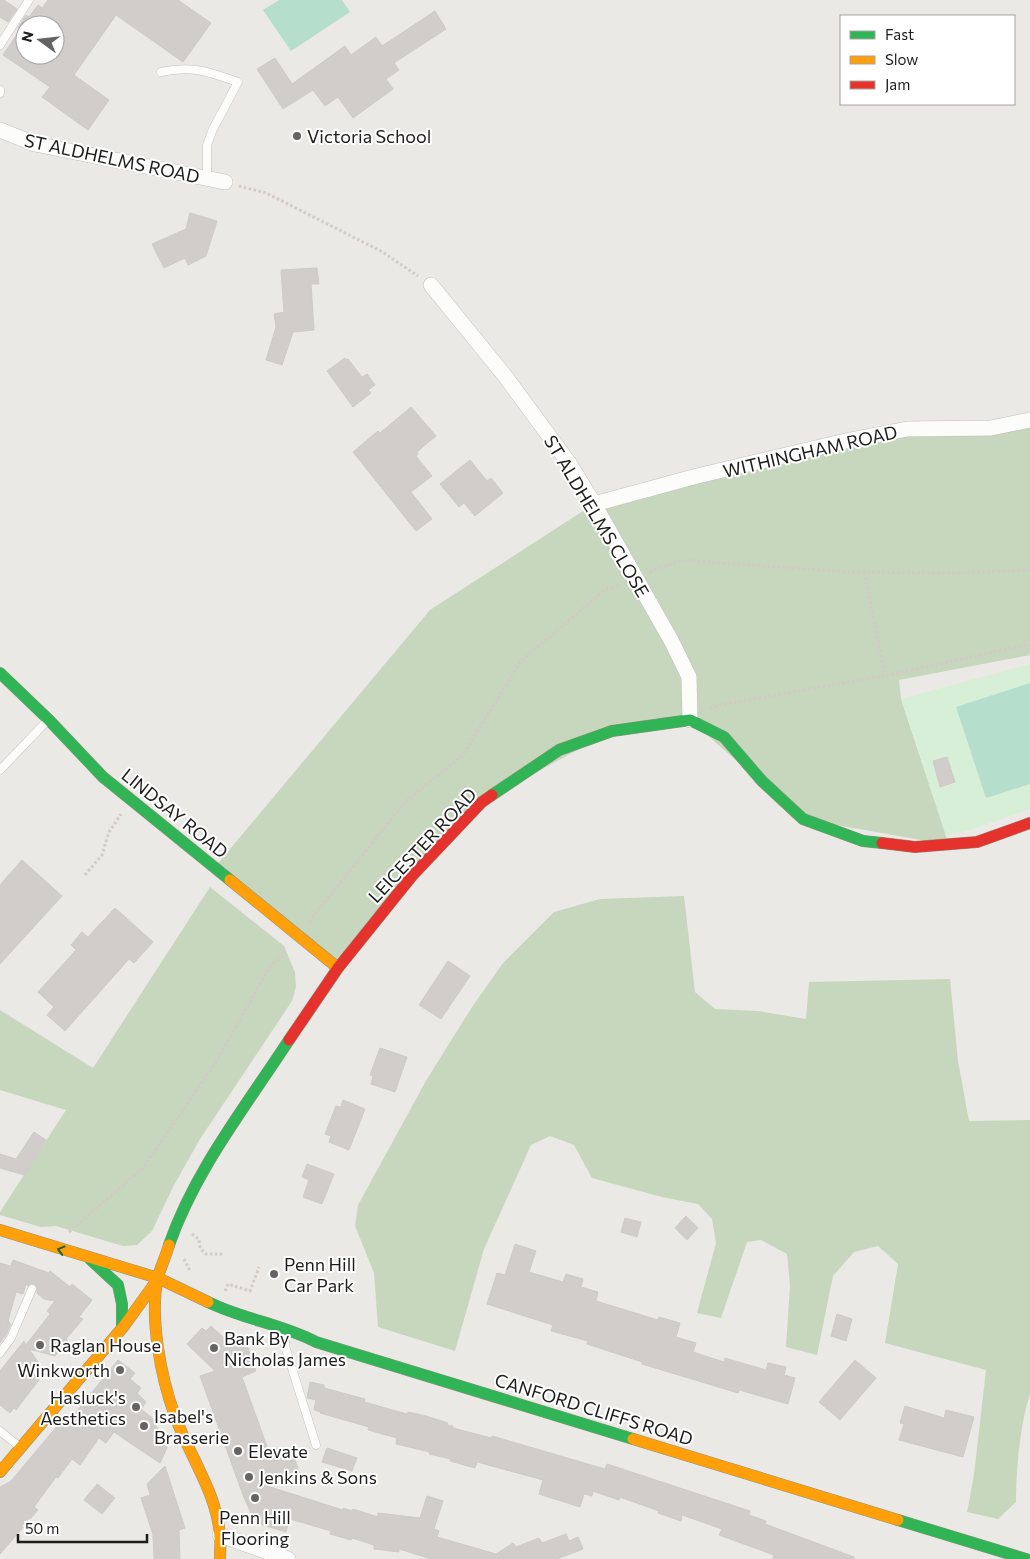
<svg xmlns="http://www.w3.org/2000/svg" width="1030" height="1559" font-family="Commissioner,sans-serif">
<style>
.forest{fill:#c6d7bd}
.park{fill:#d6efd6}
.pitch{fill:#b5decd}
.building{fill:#d0cdca;stroke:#cecbc7;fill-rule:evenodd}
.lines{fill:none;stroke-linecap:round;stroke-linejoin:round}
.lane-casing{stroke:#c2c1c0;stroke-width:9}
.street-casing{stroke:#c2c1c0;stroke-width:16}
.fast-casing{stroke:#91937f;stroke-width:12}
.slow-casing{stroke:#91937f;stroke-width:12}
.jam-casing{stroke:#91937f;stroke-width:12}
.path{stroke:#d4c9c6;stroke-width:3;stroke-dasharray:2.5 2.5;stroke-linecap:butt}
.lane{stroke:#fcfcfb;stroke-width:8}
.street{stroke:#fcfcfb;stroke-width:15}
.fast{stroke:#30b455;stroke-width:11}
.slow{stroke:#ff9f0a;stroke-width:11}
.jam{stroke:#e5322d;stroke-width:11}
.oneway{stroke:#266136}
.poi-dot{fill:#656463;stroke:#fff;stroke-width:2}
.labels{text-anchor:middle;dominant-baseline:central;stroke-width:4;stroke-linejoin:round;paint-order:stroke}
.poi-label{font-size:18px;fill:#1d1d1d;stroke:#fff;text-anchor:start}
.street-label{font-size:18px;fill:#1d1d1d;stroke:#fff}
</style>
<rect width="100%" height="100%" fill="#ebe9e5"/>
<g class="forest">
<path d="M1030 420V655L899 680 901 699 949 845 803 819 690 720 612 731 482 802 338 968 215 867 430 610 594 504 850 440Z"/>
<path d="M210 887 284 946 295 972 296 987 292 1001 200 1139 173 1187 152 1231 137 1245 123 1246 56 1226 41 1227 0 1215V1212L66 1110 0 1090V1010L93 1068Z"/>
<path d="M684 896 695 992 715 1009 758 1011 806 1019 809 982 950 979 958 1061 969 1121 1030 1120V1394C1020 1425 1016 1470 1016 1502L998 1519 967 1512 974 1475 986 1370 885 1343 898 1264 878 1246 854 1252 833 1276 817 1355 786 1347 790 1285 787 1254 761 1240 747 1242 721 1318 697 1313 716 1243 712 1219 698 1204 662 1197 592 1178 574 1145 550 1136 531 1145 484 1249 455 1351 378 1327 374 1273 355 1226 358 1205 427 1079 472 1007 503 963 554 912 600 899Z"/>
</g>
<path class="park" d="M1030 664V809L970 830 946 835 901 699Z"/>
<g class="pitch">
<path d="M279 0H342L350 12 291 51 263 10Z"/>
<path d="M1030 683V784L986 798 956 707Z"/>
</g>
<g class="building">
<path d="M0 0H4L17 9 8 22 0 17Z"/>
<path d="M48 0H178L211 23 183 62 116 15 74 75 109 100 88 130 42 97 50 87 3 55 20 30 18 28 26 15 29 17 38 5 42 8ZM25 25H55V55H25Z"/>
<path d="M435 11 446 29 394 63 399 70 386 79 393 89 353 118 338 97 325 106 313 90 283 109 257 69 275 58 292 84 345 46 351 55 376 37 382 46Z"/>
<path d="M190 213 217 221 206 256 188 265 185 258 164 268 152 244 186 229Z"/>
<path d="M317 268 319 284H311L314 330 293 332 282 365 266 360 276 327 274 314 284 312 281 270Z"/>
<path d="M345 358 346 360 348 359 362 377 367 374 375 385 368 390 371 393 353 407 327 371Z"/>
<path d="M411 407 436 436 417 452 418 454 416 456 432 476 411 492 432 519 416 531 353 452 378 431 380 433Z"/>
<path d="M470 460 487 481 491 478 503 493 475 516 464 503 459 507 440 484Z"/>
<path d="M947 757 955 782 940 787 933 761Z"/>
<path d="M22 860 62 896 0 964V885Z"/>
<path d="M115 908 153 942 134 963 129 959 65 1031 47 1015 54 1007 38 992 76 950 71 945 82 932 88 937Z"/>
<path d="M448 961 470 976 441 1019 419 1005Z"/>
<path d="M380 1048 407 1057 395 1092 371 1084 373 1076 370 1075Z"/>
<path d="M343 1100 365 1109 349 1150 329 1142 331 1136 325 1134 336 1106 341 1107Z"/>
<path d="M34 1132 46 1140 24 1175 0 1168V1154L16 1159Z"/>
<path d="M307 1164 334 1174 322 1204 303 1197 309 1180 302 1177Z"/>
<path d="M686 1216 698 1228 687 1240 675 1228Z"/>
<path d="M625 1218 641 1222 637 1237 621 1232Z"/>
<path d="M515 1244 536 1251 529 1272 563 1282 566 1274 583 1279 581 1287 598 1292 596 1301 658 1320 659 1317 680 1323 676 1337 696 1343 693 1352 724 1362 725 1358 766 1370 768 1363 786 1367 784 1375 795 1378 788 1404 739 1390 738 1393 642 1364V1362L587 1344 588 1341 551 1331 553 1325 487 1304 497 1273 505 1275Z"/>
<path d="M13 1260 49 1273 50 1271 70 1287 72 1284 92 1300 79 1317 83 1319 66 1339 68 1341 55 1356 29 1349 45 1372 16 1410 14 1408 10 1413 0 1405V1371L24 1341 26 1345 50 1314 47 1311 55 1301 44 1299 37 1293V1288L35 1284H31L28 1286 26 1284 23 1294 16 1292 8 1321 11 1324 6 1335 0 1343V1263L11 1266Z"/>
<path d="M837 1314 852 1319 846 1341 831 1336Z"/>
<path d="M211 1326 225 1339 230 1334 238 1341 240 1338 247 1345 256 1371 242 1377 269 1452 278 1449 282 1461 294 1457 300 1474 267 1486 343 1510V1508L352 1511 353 1509 378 1517V1513L420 1518 427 1496 443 1501 434 1529 439 1531 437 1537 496 1554 513 1543 516 1547 539 1538 542 1543 566 1534 569 1541 578 1537 583 1549 557 1559H431L399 1549V1552L374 1549V1545L352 1538 351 1540 330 1534 331 1531 290 1519 286 1532 263 1525 254 1520 243 1495 200 1376 215 1371 187 1344 202 1328 206 1331Z"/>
<path d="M118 1360 135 1373 130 1379 141 1388 137 1393 146 1402 141 1409 152 1418 167 1448 160 1463 114 1432 106 1443 99 1438 80 1465 72 1459 58 1478 56 1477 34 1507 38 1510 0 1554V1487L11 1481 63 1419 68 1422Z"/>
<path d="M855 1360 876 1378 840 1420 819 1402Z"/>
<path d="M310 1382 324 1385V1388L365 1399 364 1402 407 1414 408 1412 426 1416 448 1423 447 1425 453 1426V1428L491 1438 492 1436 605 1469 607 1464 695 1493 750 1511 749 1515 766 1521 765 1524 854 1557V1559H773L774 1555 719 1535 722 1529 682 1515 681 1521 658 1513 659 1511 620 1497 619 1500 593 1491 592 1496 584 1494 580 1507 539 1494 543 1480 477 1462 475 1468 450 1461 451 1459 429 1454 430 1452 396 1444 397 1438 368 1430 369 1427 320 1413 321 1412 314 1410 316 1400 307 1398Z"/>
<path d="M905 1406 944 1418 946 1410 974 1417 963 1457 899 1440 904 1424 900 1423Z"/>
<path d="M327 1448 357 1458 352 1471 322 1462Z"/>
<path d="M165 1466 185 1528 179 1530 180 1559H154L153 1535 141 1498 150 1495 147 1484Z"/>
<path d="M97 1484 115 1498 102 1514 84 1500Z"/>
</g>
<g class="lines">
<defs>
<g id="lane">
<path d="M0 45 29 0"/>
<path d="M161 72C192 65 209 72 238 82L213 129 207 145V177"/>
<path d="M0 90V93"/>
<path d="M0 770 47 721"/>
<path d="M285 1330V1346L316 1445"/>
<path d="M0 1353 11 1338 32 1289"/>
<path d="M0 1431 20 1447"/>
</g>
<g id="street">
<path d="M0 130 35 144 225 182"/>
<path d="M431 285 505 376 569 463 594 504 672 642 689 677 690 720"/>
<path d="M594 504 697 476 850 440 907 429 991 428 1030 420"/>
<path d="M220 1535 288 1559"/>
</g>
<g id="fast">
<path d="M0 673 48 719 103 777 230 880"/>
<path d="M492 795 559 750 612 731 690 720 724 737 762 781 803 819 863 841 882 843"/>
<path d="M169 1245C195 1170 246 1106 289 1040"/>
<path d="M90 1259 118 1285 122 1304V1328"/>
<path d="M208 1302C242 1319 282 1324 316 1342L633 1439"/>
<path d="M898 1520 1026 1559"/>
</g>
<g id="slow">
<path d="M230 880 338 968"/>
<path d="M0 1230 158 1278 208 1302"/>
<path d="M169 1245C166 1256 161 1266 158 1277 149 1317 161 1378 175 1416 189 1455 217 1493 220 1536 221 1544 220 1551 220 1559"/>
<path d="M633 1439 898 1520"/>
<path d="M0 1472 124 1326 158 1279"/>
</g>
<g id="jam">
<path d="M882 843 915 847 977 842 1030 823"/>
<path d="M289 1040 338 968 412 876 482 802 492 795"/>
</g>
</defs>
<use href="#lane" class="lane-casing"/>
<use href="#street" class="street-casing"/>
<use href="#fast" class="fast-casing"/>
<use href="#slow" class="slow-casing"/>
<use href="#jam" class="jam-casing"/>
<g class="path">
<path d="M239 186 266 193 381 251 418 276"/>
<path d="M650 572 681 560 849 572 952 573 1030 570"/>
<path d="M864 572 885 675"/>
<path d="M710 709 720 705 894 674 1030 644"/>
<path d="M85 875 102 855 109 832 121 814"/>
<path d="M309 922 406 801 462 756 521 661 605 590 621 584"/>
<path d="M69 1232 143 1168 216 1062 268 970 286 950"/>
<path d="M192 1234 199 1239 200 1248 206 1254H223"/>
<path d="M184 1259 190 1271"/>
<path d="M225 1291 228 1284 250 1291 259 1267"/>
</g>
<use href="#lane" class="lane"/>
<use href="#street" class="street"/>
<use href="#fast" class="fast"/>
<use href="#slow" class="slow"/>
<use href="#jam" class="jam"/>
</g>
<defs><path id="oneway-chevron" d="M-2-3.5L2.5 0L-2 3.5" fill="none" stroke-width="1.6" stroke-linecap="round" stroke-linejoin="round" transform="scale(1.25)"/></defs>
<use class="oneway" href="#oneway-chevron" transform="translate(61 1250) rotate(-164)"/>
<g class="poi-dot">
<circle cx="297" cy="136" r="5"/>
<circle cx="274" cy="1274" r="5"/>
<circle cx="40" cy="1345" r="5"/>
<circle cx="214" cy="1348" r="5"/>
<circle cx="120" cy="1370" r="5"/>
<circle cx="136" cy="1407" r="5"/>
<circle cx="144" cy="1426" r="5"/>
<circle cx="238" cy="1451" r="5"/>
<circle cx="249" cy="1477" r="5"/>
<circle cx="255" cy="1498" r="5"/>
</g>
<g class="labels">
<g class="poi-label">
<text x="307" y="136">Victoria School</text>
<text x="284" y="1264">Penn Hill<tspan x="284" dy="21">Car Park</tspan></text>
<text x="224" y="1338">Bank By<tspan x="224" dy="21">Nicholas James</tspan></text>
<text x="50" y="1345">Raglan House</text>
<text x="110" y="1370" text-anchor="end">Winkworth</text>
<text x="126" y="1397" text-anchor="end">Hasluck's<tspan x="126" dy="21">Aesthetics</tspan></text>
<text x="154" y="1416">Isabel's<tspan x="154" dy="21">Brasserie</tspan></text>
<text x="248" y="1451">Elevate</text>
<text x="259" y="1477">Jenkins &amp; Sons</text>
<text x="255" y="1517" text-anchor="middle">Penn Hill<tspan x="255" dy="21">Flooring</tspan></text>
</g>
<g class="street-label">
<text transform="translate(112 158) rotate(12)">ST ALDHELMS ROAD</text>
<text transform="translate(810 451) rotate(-13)">WITHINGHAM ROAD</text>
<text transform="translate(597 516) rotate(59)">ST ALDHELMS CLOSE</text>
<text transform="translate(175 813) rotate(39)">LINDSAY ROAD</text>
<text transform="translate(422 845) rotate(-47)">LEICESTER ROAD</text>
<text transform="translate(594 1409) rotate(17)">CANFORD CLIFFS ROAD</text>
</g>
</g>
<rect x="840" y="15" width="175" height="90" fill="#ffffff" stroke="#a5a5a5"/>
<rect x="850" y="31" width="25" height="8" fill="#30b455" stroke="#a5a5a5"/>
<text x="885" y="40" font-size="15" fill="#1d1d1d">Fast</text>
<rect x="850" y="56" width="25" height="8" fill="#ff9f0a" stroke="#a5a5a5"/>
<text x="885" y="65" font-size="15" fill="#1d1d1d">Slow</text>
<rect x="850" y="81" width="25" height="8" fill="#e5322d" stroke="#a5a5a5"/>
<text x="885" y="90" font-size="15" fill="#1d1d1d">Jam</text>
<g transform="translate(40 40) rotate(285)"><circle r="24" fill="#ffffff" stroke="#a5a5a5"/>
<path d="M0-4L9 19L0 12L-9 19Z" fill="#656463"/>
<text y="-8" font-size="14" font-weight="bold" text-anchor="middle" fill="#1d1d1d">N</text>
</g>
<path d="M18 1534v8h129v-8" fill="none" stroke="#1d1d1d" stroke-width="2.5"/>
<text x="25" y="1534" font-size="15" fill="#1d1d1d" stroke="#ffffff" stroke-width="4" paint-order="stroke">50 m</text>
</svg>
